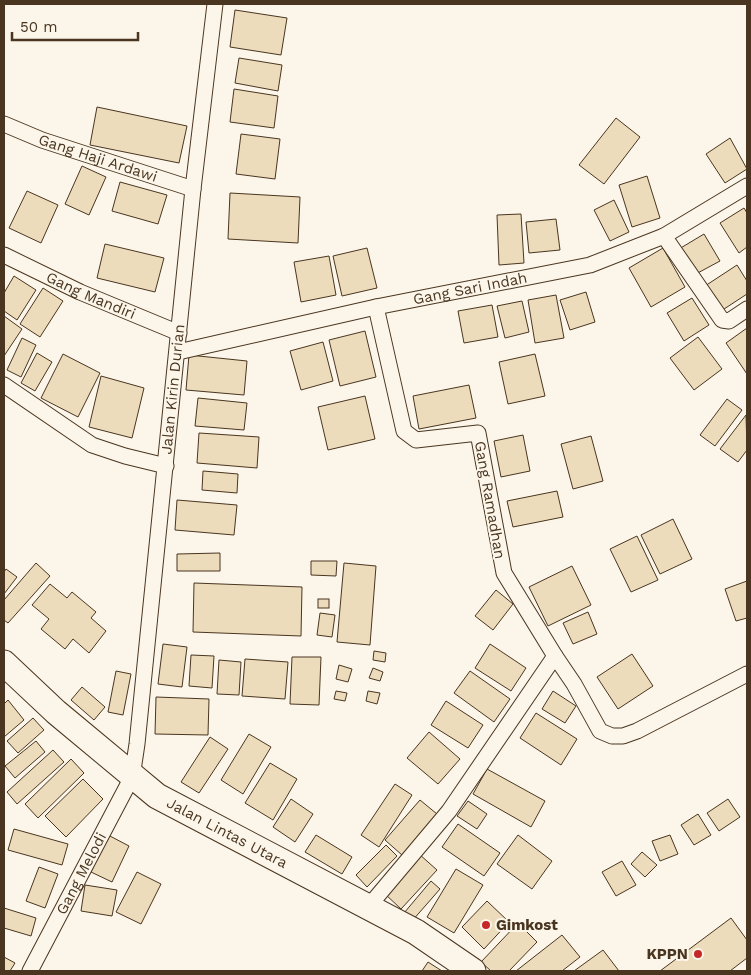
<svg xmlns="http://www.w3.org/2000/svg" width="751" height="975" font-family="'Work Sans',sans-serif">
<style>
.building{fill:#ecdcbc;stroke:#4a3520}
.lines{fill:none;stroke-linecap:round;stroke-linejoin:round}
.minor-casing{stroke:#4a3520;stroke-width:17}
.trunk-casing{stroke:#4a3520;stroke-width:27}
.minor{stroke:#fbf6e9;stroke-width:15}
.trunk{stroke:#fbf6e9;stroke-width:25}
.poi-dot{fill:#c62828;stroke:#fbf6e9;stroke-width:2}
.labels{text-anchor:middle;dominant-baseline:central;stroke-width:4;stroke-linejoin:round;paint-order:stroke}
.street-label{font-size:15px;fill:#4a3520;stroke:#fbf6e9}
.poi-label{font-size:15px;font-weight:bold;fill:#4a3520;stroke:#fbf6e9;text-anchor:start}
</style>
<rect width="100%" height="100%" fill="#fbf6e9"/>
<g class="building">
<path d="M235 10 287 18 281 55 230 47Z"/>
<path d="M239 58 282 65 278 91 235 83Z"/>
<path d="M234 89 278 96 274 128 230 122Z"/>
<path d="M97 107 187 126 179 163 90 145Z"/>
<path d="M616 118 640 137 604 184 579 165Z"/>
<path d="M241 134 280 139 275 179 236 174Z"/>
<path d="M730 138 747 169 725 183 706 154Z"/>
<path d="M82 166 106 177 89 215 65 204Z"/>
<path d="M647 176 660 218 632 227 619 185Z"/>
<path d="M120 182 167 195 158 224 112 211Z"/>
<path d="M27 191 58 205 41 243 9 228Z"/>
<path d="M230 193 300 197 298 243 228 239Z"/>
<path d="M614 200 629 232 610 241 594 210Z"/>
<path d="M744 208 747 213V247L739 253 720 223Z"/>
<path d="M521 214 524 263 499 265 497 215Z"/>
<path d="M556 219 560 250 529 253 526 222Z"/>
<path d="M704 234 720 261 694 275 679 249Z"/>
<path d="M105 244 164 258 155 292 97 278Z"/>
<path d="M367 248 377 288 342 296 333 256Z"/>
<path d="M663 248 685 287 651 307 629 268Z"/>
<path d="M329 256 336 295 301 302 294 262Z"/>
<path d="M737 265 747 281V294L721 311 705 286Z"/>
<path d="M14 276 36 290 17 320 4 311V293Z"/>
<path d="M43 288 63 301 40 337 20 324Z"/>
<path d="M586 292 595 322 570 330 560 300Z"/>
<path d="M556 295 564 338 535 343 528 300Z"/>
<path d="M692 298 709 325 684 341 667 313Z"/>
<path d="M522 301 529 332 505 338 497 306Z"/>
<path d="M492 305 498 337 464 343 458 311Z"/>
<path d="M4 316 22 329 4 356Z"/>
<path d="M747 328V374L726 343Z"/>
<path d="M365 331 376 377 340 386 329 340Z"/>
<path d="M698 337 722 369 694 390 670 358Z"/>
<path d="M22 338 36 345 21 377 7 370Z"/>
<path d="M323 342 333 381 301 390 290 351Z"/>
<path d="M37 353 52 362 35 391 21 383Z"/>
<path d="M63 354 100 373 78 417 41 398Z"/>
<path d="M535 354 545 396 508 404 499 362Z"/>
<path d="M189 355 247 361 244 395 186 390Z"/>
<path d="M101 376 144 388 132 438 89 427Z"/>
<path d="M469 385 476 418 419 429 413 396Z"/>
<path d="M365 396 375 439 328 450 318 407Z"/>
<path d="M198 398 247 403 244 430 195 426Z"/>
<path d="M727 399 742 410 715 446 700 435Z"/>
<path d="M746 415 747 450 738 462 720 449Z"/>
<path d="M199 433 259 437 257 468 197 463Z"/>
<path d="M523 435 530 471 501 477 494 441Z"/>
<path d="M591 436 603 481 573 489 561 444Z"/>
<path d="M203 471 238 474 237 493 202 490Z"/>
<path d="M557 491 563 517 513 527 507 501Z"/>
<path d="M177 500 237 505 234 535 175 530Z"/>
<path d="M673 519 692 559 660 574 641 535Z"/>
<path d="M637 536 658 580 631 592 610 549Z"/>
<path d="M220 553V571H177V554Z"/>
<path d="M311 561H337L336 576 311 575Z"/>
<path d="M36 563 50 576 8 623 4 620V600Z"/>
<path d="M344 563 376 566 370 645 337 642Z"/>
<path d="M572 566 591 605 548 626 529 587Z"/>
<path d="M6 569 17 577 4 594V572Z"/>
<path d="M747 581V618L736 621 725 589Z"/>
<path d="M194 583 302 587 301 636 193 632Z"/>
<path d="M50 584 67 598 72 592 96 612 91 618 106 631 89 653 73 639 65 649 41 629 49 619 32 605Z"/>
<path d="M496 590 513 604 493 630 475 616Z"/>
<rect x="318" y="599" width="11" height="9"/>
<path d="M588 612 597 634 573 644 563 623Z"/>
<path d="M320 613 335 615 332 637 317 635Z"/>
<path d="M163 644 187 647 182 687 158 684Z"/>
<path d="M490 644 526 668 511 691 475 668Z"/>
<path d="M374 651 386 653 385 662 373 660Z"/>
<path d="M632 654 653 686 618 709 597 677Z"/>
<path d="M191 655 214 656 212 688 189 686Z"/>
<path d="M292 657H321L319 705 290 704Z"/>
<path d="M245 659 288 662 285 699 242 696Z"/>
<path d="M219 660 241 662 239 695 217 694Z"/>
<path d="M339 665 352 669 348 682 336 679Z"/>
<path d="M373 668 383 672 380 681 369 678Z"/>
<path d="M116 671 131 674 123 715 108 712Z"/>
<path d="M470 671 510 699 494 722 454 693Z"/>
<path d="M82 687 105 707 94 720 71 700Z"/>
<path d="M336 691 347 693 345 701 334 699Z"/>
<path d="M368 691 380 693 377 704 366 701Z"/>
<path d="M553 691 576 706 565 723 542 709Z"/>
<path d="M156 697 209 699 208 735 155 734Z"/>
<path d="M8 700 24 720 4 737V704Z"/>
<path d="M446 701 483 725 468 748 431 725Z"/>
<path d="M536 713 577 739 561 765 520 738Z"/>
<path d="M33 718 44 730 18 753 7 741Z"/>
<path d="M429 732 460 759 438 784 407 758Z"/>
<path d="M249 734 271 747 243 794 221 780Z"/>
<path d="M210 737 228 749 199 793 181 782Z"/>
<path d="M36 741 45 752 15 778 5 766Z"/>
<path d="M53 750 64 762 17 804 7 792Z"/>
<path d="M71 759 84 773 38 818 25 804Z"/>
<path d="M270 763 297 779 273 820 245 803Z"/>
<path d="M487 769 545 801 531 827 473 794Z"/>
<path d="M83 779 103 799 66 837 45 816Z"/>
<path d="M395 784 412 795 379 847 361 835Z"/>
<path d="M291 799 313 814 295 842 273 827Z"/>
<path d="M728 799 740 817 719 831 707 813Z"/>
<path d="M420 800 437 814 402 855 385 840Z"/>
<path d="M468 801 487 814 477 829 457 816Z"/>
<path d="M698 814 711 835 694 845 681 825Z"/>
<path d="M458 824 500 853 484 876 442 847Z"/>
<path d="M14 829 68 844 62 865 8 850Z"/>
<path d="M108 835 129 846 112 882 91 872Z"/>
<path d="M316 835 352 857 342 874 305 852Z"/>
<path d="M518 835 552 861 532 889 497 864Z"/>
<path d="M670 835 678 854 660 861 652 841Z"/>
<path d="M386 845 397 856 367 887 356 875Z"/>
<path d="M642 852 657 865 645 877 631 864Z"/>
<path d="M419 854 437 870 401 909 384 893Z"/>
<path d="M622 861 636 885 616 896 602 872Z"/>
<path d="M39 867 58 874 45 908 26 901Z"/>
<path d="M456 869 483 885 454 933 427 917Z"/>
<path d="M137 872 161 884 141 924 116 912Z"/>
<path d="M431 881 440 889 412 921 404 913Z"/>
<path d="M85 885 117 890 112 916 81 911Z"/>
<path d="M487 901 509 922 484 949 462 927Z"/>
<path d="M4 908 36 918 31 936 4 928Z"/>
<path d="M731 918 747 940V958L730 971H660Z"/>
<path d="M518 923 537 942 509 971H491L481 962Z"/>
<path d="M562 935 580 957 562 971H516Z"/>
<path d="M603 950 619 971H574Z"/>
<path d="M4 957 15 963 10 971H4Z"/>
<path d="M428 962 442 971H422Z"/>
</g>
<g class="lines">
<defs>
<g id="minor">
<path id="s1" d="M4 124 42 140 193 189"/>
<path d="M664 236 722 320 729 321 747 309"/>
<path id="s2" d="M4 255 80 292 179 333"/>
<path id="s3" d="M178 352 376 307 590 265 664 236 747 186"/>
<path d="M4 385 92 445 125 456 166 466"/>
<path d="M555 656 574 684 600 731 612 736H623L637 731 747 674"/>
<path d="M369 906 449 811 555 656 504 573 478 433 416 440 404 431 376 307"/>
<path id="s4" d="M30 971 132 777 137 744 193 189 215 4"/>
</g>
<g id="trunk">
<path id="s5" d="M4 663 56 712 157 796 416 932 473 971"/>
</g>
</defs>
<use href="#minor" class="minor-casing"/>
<use href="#trunk" class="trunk-casing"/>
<use href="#minor" class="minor"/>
<use href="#trunk" class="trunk"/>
</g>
<g class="poi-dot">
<circle cx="486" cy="925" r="5"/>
<circle cx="698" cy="954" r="5"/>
</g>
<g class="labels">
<g class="street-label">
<text stroke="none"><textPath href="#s1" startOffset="100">Gang Haji Ardawi</textPath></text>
<text stroke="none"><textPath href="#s3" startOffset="299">Gang Sari Indah</textPath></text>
<text stroke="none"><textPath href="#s2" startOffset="96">Gang Mandiri</textPath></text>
<text stroke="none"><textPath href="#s4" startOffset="609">Jalan Kirin Durian</textPath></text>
<text transform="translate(490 500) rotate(80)">Gang Ramadhan</text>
<text stroke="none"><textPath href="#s5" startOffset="282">Jalan Lintas Utara</textPath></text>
<text stroke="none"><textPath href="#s4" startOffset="110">Gang Melodi</textPath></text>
</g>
<g class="poi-label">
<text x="496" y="925">Gimkost</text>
<text x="688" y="954" text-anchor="end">KPPN</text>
</g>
</g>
<rect width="751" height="975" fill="none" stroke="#4a3520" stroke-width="10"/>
<path d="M12 32v8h126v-8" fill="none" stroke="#4a3520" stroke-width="2.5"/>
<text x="20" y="32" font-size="15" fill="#4a3520" stroke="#fbf6e9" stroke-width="4" paint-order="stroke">50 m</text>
</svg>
